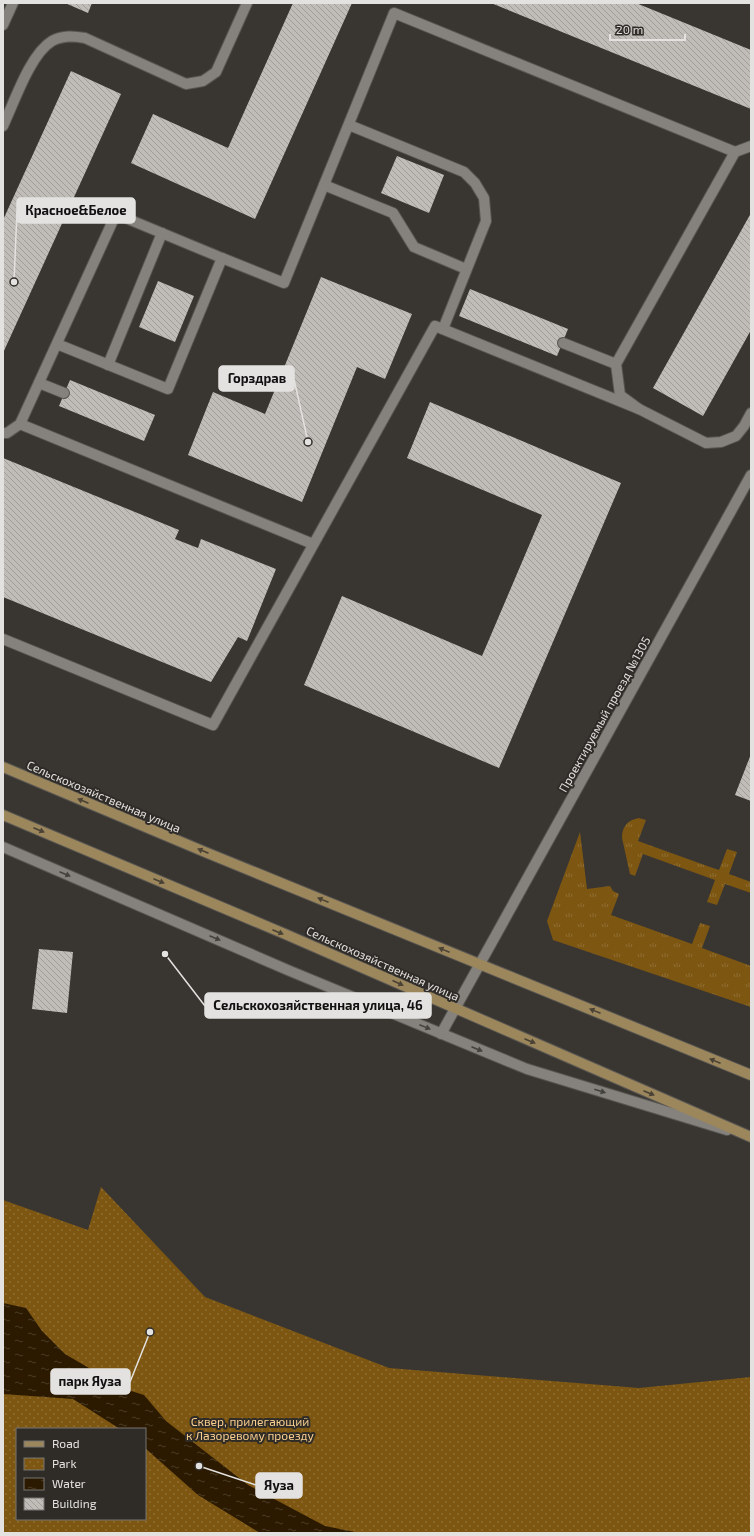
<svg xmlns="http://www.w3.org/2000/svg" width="754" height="1536" font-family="'Exo 2',sans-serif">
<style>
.grass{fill:url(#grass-tufts)}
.park{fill:url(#park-dots);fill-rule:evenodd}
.water{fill:url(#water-ripples)}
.building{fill:url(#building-back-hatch)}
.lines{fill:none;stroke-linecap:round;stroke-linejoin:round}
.service-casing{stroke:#575551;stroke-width:12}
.minor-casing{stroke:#575551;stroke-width:12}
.tertiary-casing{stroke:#575551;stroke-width:12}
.secondary-casing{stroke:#575551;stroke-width:12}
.service{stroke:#85827d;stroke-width:10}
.minor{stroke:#85827d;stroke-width:10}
.tertiary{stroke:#85827d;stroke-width:10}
.secondary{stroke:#9c865c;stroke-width:10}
.oneway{fill:#4a4235}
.oneway2{fill:#44423d}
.labels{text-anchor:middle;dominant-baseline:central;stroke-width:4;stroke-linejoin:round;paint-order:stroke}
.street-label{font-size:12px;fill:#e4e2e0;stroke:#2f2c28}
.park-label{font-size:12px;fill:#f9ce8e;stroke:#2f2c28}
.leader{fill:none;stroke:#e4e2e0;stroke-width:1.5}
.callout-dot{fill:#e4e2e0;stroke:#2f2c28;stroke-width:1.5}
.callout{fill:#e4e2e0;stroke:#e4e2e0;stroke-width:1.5}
.callout-label{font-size:13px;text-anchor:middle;font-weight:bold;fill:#111}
</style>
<defs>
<pattern id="grass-tufts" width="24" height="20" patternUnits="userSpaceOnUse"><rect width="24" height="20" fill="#7d5611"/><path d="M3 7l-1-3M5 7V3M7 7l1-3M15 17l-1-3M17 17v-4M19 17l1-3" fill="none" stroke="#8f6e33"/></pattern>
<pattern id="park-dots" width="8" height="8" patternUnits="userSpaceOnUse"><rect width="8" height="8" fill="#7d5611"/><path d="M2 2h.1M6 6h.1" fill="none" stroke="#8f6e33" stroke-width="1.8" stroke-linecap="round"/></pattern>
<pattern id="water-ripples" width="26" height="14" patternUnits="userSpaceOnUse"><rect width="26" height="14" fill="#2b1a00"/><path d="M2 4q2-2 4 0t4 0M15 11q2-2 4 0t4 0" fill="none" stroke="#4a3b25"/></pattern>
<pattern id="building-back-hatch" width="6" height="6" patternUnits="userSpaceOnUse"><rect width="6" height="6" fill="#c0bcb7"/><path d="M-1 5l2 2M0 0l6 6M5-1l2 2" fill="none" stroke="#a19e9a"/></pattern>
</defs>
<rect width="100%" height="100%" fill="#393632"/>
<g class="grass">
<path d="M639 818 646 820 638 841 710 867 719 870 727 849 737 852 729 874 751 882V893L725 884 717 905 707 902 715 880 643 854 635 876 630 874 622 838C622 826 628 820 639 818Z"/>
<path d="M580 832 587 889 610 886 613 891 619 894 611 915 692 944 700 923 710 926 702 948 751 966V1007L553 940 547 921Z"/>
</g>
<path class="park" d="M101 1187 205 1297 389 1368 639 1388 751 1377V1533H3V1200L88 1230ZM17 1429H145V1519H17Z"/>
<path class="water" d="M3 1303 26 1308 42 1331 65 1354 125 1389 144 1395 166 1421 248 1485 325 1526 360 1533H260L198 1495 145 1448V1429H120L73 1399 3 1394Z"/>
<g class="building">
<path d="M65 3H92L88 13Z"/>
<path d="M293 3H352L255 219 131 163 153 114 228 148Z"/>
<path d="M491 3H636L751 50V109Z"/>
<path d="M71 71 121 94 3 353V220Z"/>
<path d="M397 156 444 175 429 213 381 193Z"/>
<path d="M751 213V330L703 416 653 388Z"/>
<path d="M321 277 412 314 385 379 357 367 302 502 188 455 213 392 265 414Z"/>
<path d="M158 281 194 296 175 342 139 327Z"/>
<path d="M470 289 568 329 557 356 459 316Z"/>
<path d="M70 380 155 415 144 441 59 406Z"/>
<path d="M430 402 621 483 499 768 304 685 342 596 482 656 542 515 407 458Z"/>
<path d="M3 458 179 530 175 539 198 548 201 539 276 569 247 641 238 637 211 682 3 597Z"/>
<path d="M751 754V801L735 795Z"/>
<path d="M39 949 73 952 67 1013 32 1009Z"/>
</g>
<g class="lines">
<defs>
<g id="service">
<path d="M349 125 464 172 475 183 484 198 486 221 443 329"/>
<path d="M3 126C14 103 30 54 52 41 63 35 74 36 85 38L186 84 203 81 216 72 247 3"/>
<path d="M751 146 735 152 616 364 620 395 639 409 706 443 721 442 736 436 744 426 751 413"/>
<path d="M324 185 393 213 414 247 466 269"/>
<path d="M222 258 284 283 394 13 735 152"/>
<path d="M563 343 616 364"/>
<path d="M108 365 162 233"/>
<path d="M39 383 64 393"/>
<path d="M20 424 313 544"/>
<path d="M3 433H7L20 424 116 214 222 258 168 389 57 344"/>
<path d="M3 639 213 725 435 326 639 409"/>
</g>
<g id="minor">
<path d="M3 25 13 3"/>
<path d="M441 1034 751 475"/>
</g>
<path id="tertiary" d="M3 847 290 971 527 1069 727 1130"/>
<g id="secondary">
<path d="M3 767 205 852 751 1075"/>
<path d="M3 815 285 934 751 1137"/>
</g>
</defs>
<use href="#service" class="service-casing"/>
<use href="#minor" class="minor-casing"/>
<use href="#tertiary" class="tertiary-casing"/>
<use href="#secondary" class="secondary-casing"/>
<use href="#service" class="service"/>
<use href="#minor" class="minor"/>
<use href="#tertiary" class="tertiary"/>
<use href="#secondary" class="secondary"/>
</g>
<defs><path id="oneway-solid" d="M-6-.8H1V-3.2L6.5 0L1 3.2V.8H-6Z"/></defs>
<g class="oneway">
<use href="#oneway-solid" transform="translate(83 801) rotate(-157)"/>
<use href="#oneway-solid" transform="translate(39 830) rotate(23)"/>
<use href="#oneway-solid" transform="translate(203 851) rotate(-157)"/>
<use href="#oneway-solid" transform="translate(159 881) rotate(23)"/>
<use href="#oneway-solid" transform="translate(323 900) rotate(-158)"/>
<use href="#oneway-solid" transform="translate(278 932) rotate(23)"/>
<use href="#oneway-solid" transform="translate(444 950) rotate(-158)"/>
<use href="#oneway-solid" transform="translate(398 983) rotate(24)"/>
<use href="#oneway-solid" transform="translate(595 1011) rotate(-158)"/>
<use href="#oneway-solid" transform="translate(530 1041) rotate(23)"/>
<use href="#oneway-solid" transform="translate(715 1061) rotate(-158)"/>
<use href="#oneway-solid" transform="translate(649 1093) rotate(23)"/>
</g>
<g class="oneway2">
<use href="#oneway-solid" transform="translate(65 874) rotate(23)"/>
<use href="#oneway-solid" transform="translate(215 938) rotate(23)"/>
<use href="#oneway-solid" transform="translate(425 1027) rotate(22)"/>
<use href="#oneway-solid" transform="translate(477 1049) rotate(23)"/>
<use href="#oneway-solid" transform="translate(600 1091) rotate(17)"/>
</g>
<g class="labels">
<g class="street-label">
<text transform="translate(604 714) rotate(-61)">Проектируемый проезд №1305</text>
<text transform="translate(104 796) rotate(23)">Сельскохозяйственная улица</text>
<text transform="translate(383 963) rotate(24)">Сельскохозяйственная улица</text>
</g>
<g class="park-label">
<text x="250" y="1421">Сквер, прилегающий<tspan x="250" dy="14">к Лазоревому проезду</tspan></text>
</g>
</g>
<path class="leader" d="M14 282L17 211M308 442L294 379M165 954L205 1006M150 1332L130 1382M199 1466L256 1485"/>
<g class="callout-dot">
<circle cx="14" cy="282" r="4"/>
<circle cx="308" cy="442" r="4"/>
<circle cx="165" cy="954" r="4"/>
<circle cx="150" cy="1332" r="4"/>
<circle cx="199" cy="1466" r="4"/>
</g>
<g class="callout">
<rect x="17" y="198" width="118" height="25" rx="4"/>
<rect x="219" y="366" width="75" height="25" rx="4"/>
<rect x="205" y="993" width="226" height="25" rx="4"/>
<rect x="51" y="1369" width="79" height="25" rx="4"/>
<rect x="256" y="1473" width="46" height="25" rx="4"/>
</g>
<g class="callout-label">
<text x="76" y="215">Красное&amp;Белое</text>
<text x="257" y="383">Горздрав</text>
<text x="318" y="1010">Сельскохозяйственная улица, 46</text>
<text x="90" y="1386">парк Яуза</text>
<text x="279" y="1490">Яуза</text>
</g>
<rect width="754" height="1536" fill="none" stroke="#e4e2e0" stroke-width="8"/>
<rect x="16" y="1428" width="130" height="92" fill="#2f2c28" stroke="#777572"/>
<rect x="24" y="1441" width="20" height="6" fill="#9c865c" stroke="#777572"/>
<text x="52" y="1448" font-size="12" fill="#e4e2e0">Road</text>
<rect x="24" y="1458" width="20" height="12" fill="url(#park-dots)" stroke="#777572"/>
<text x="52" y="1468" font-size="12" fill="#e4e2e0">Park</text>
<rect x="24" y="1478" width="20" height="12" fill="url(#water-ripples)" stroke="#777572"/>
<text x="52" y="1488" font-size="12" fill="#e4e2e0">Water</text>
<rect x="24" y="1498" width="20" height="12" fill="url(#building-back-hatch)" stroke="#777572"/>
<text x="52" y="1508" font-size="12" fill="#e4e2e0">Building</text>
<path d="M610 34v6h75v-6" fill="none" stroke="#e4e2e0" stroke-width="2"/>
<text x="616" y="34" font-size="12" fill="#e4e2e0" stroke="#2f2c28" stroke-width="3" paint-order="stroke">20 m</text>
</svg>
